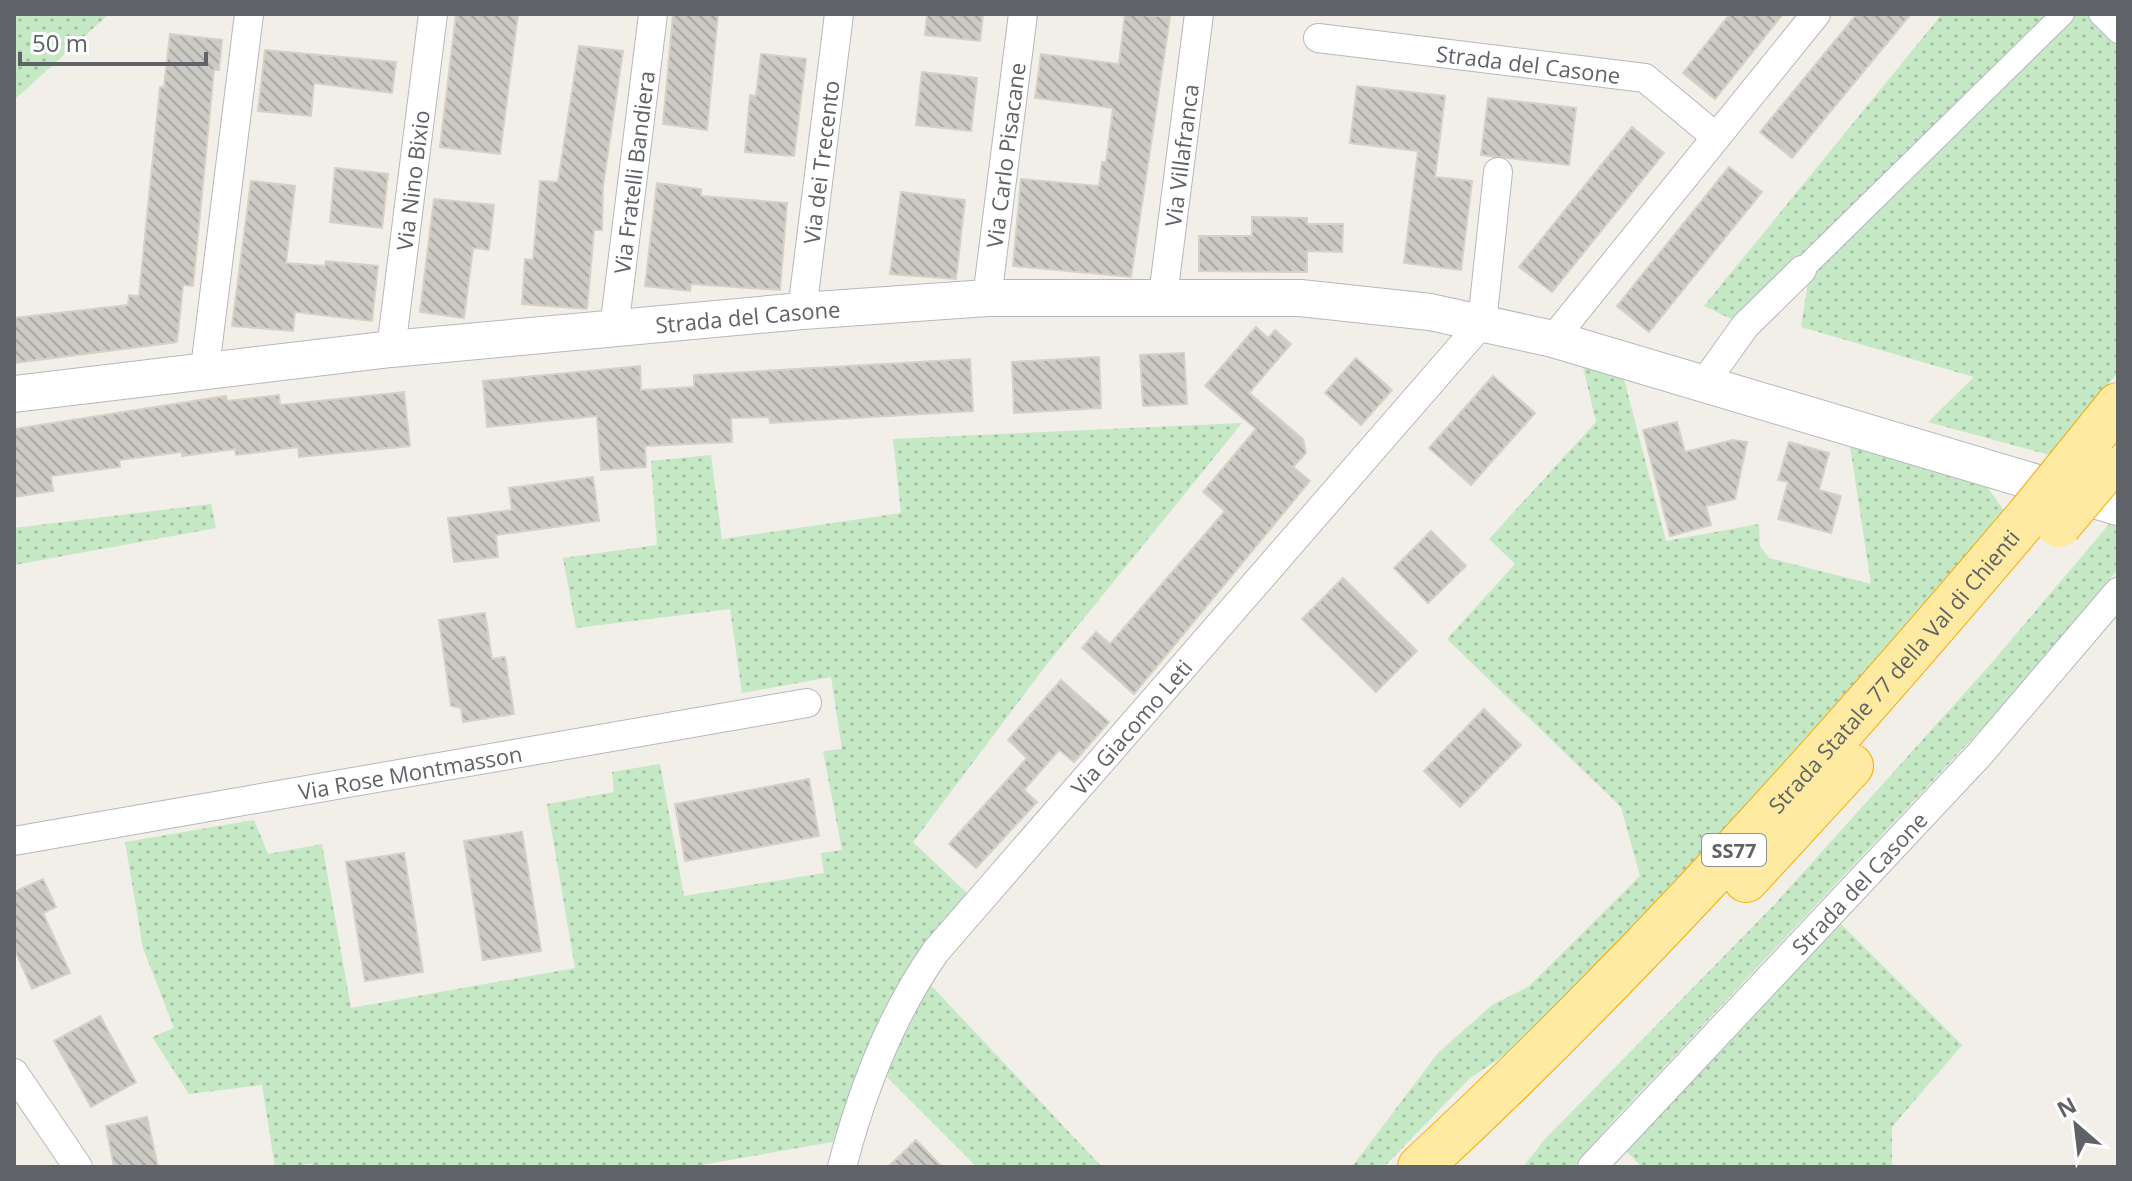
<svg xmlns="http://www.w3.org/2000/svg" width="2132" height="1181" font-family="'Open Sans',sans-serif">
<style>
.green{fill:url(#green-dots)}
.building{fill:url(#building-back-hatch);stroke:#d6d1c6;stroke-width:2}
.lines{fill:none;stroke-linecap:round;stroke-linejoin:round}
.pedestrian-casing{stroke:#b5b8bc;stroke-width:24}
.minor-casing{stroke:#b5b8bc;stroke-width:30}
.tertiary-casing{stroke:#b5b8bc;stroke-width:38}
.trunk-casing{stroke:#f9ab00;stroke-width:46}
.pedestrian{stroke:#fff;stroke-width:22}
.minor{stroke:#fff;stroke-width:28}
.tertiary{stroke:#fff;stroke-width:36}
.trunk{stroke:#feeaa1;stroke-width:44}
.trunk-bridge-casing{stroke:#f9ab00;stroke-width:46;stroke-linecap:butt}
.trunk-bridge{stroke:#feeaa1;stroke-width:44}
.labels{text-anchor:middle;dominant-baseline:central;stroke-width:6;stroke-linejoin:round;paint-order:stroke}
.shield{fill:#fff;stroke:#8f9295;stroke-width:2}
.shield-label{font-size:20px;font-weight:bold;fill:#5f6368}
.street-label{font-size:22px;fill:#5f6368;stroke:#fff}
</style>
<defs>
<pattern id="green-dots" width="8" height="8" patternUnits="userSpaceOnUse" patternTransform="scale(2)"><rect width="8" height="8" fill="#c5e8c5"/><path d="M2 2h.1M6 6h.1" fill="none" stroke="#a3c0a4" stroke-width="1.8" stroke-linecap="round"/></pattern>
<pattern id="building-back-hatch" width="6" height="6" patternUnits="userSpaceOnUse" patternTransform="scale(2)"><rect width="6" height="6" fill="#cccac5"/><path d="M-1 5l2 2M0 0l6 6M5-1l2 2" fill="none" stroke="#a9a8a4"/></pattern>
</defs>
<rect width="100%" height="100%" fill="#f1efe8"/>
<g class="green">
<path d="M14 14H109L14 100Z"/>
<path d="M1942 14H2118V372L2053 456 1928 422 1974 377 1801 327 1809 276 1790 262 1733 320 1704 306Z"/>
<path d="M1583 367 1624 379 1666 541 1759 524 1760 546 1769 558 1871 584 1850 446 1987 487 2006 513 1898 644 1538 1033 1470 1078 1384 1167H1352L1438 1053 1492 1005 1528 987 1640 876 1621 807 1447 639 1515 564 1489 539 1596 422Z"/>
<path d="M1242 423 1047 664 913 842 971 897 838 1141 690 1167H313L312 1164 275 1167 262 1085 189 1094 152 1037 174 1028 143 948 125 842 254 820 268 854 322 844 351 1008 575 968 547 804 614 792 612 772 660 764 684 896 824 873 821 853 842 850 823 751 842 749 831 677 742 693 730 609 576 628 563 558 657 545 651 461 711 455 722 539 901 513 893 439Z"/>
<path d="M211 504 216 528 14 565V528Z"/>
<path d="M2110 523 2118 525V569L2016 692 1616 1118 1574 1167H1523L1545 1139 1773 906 1989 666Z"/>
<path d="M1840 923 1962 1045 1892 1127V1167H1642L1624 1149Z"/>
<path d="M925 979 1102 1167H977L881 1071Z"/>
</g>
<g class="building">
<path d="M456 14H518L500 154 440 147Z"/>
<path d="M673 14H718L707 130 663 124Z"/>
<path d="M927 14H983L980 41 925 35Z"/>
<path d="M1125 14 1170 17 1131 277 1013 266 1021 179 1099 186 1102 162H1106L1113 108 1035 98 1041 54 1119 64Z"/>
<path d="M1730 14H1783L1715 99 1683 73Z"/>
<path d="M1857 14H1911L1792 158 1760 132Z"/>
<path d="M170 34 222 40 219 70H214L193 286 183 285 177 342 14 363V318L128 305 129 295 139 296 160 87H164Z"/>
<path d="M579 46 623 51 603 186 602 230H594L587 309 522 304 525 259 533 260 540 181 558 182Z"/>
<path d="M265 50 396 62 392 93 314 83 311 116 258 111Z"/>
<path d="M761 54 806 59 794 156 745 152 750 95 756 96Z"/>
<path d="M922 72 977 78 971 131 916 125Z"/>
<path d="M1357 86 1445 96 1435 177 1472 181 1461 270 1404 263 1418 151 1350 143Z"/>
<path d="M1488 98 1576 108 1569 165 1481 155Z"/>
<path d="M1632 127 1664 153 1552 292 1519 267Z"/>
<path d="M1729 167 1762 192 1649 332 1617 306Z"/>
<path d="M335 168 388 174 382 228 330 222Z"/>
<path d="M251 181 295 186 286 263 325 266 326 261 378 266 372 321 295 312 293 331 232 326Z"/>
<path d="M657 183 701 189V196L787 203 780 290 691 284 690 291 645 286Z"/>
<path d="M901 192 965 200 956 279 890 274Z"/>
<path d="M434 199 494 205 489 250 473 248 464 318 420 312Z"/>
<path d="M1252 217 1307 218V224H1343L1342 252 1307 251V272L1199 271V236H1252Z"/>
<path d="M1256 327 1268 338 1275 330 1291 344 1249 393 1303 439 1306 453 1293 467 1310 481 1134 694 1082 648 1096 632 1110 644 1225 511 1203 492 1256 429 1205 386Z"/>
<path d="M1184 353 1187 404 1143 406 1140 355Z"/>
<path d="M1099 357 1101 408 1014 413 1012 362Z"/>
<path d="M1356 358 1392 390 1361 425 1325 393Z"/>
<path d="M970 359 973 411 770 423 769 417 731 418 732 442 645 446 646 467 601 470 597 416 487 427 483 381 640 366 641 390 694 387V375Z"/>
<path d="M1493 376 1535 413 1471 485 1429 448Z"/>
<path d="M404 392 410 446 299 457 298 447 236 455 235 449 182 456V452L119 460 120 467 51 476 53 491 14 497V429L226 396 227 401 279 395 280 405Z"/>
<path d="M1677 422 1685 452 1733 440 1747 442 1735 499 1706 506 1711 525 1670 536 1643 430Z"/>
<path d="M1789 442 1829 453 1819 490 1841 496 1831 533 1778 519 1788 482 1778 480Z"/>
<path d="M593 477 599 521 496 535 498 557 454 562 448 518 512 510 509 488Z"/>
<path d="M1431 531 1466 566 1428 603 1394 568Z"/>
<path d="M1343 578 1417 651 1376 692 1302 619Z"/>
<path d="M485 613 492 659 505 657 514 714 463 722 461 708 451 706 439 620Z"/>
<path d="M1061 680 1109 722 1074 762 1059 750 1024 790 1037 802 976 868 949 844 1027 758 1008 740Z"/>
<path d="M1484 709 1521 745 1460 807 1424 771Z"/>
<path d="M809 779 819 836 685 861 675 804Z"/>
<path d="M522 832 541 951 483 960 464 841Z"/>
<path d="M404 853 423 972 365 981 346 862Z"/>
<path d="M43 879 56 907 43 913 70 973 32 989 14 948V892Z"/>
<path d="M100 1016 136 1082 91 1107 54 1041Z"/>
<path d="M147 1117 158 1167H114L106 1126Z"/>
<path d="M916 1140 942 1167H888Z"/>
</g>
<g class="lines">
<defs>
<g id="pedestrian">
<path d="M2100 14 2118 32"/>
<path d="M1802 270 2063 14"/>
</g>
<g id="minor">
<path id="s1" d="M1318 38 1645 78 1716 137"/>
<path id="s2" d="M1163 296 1199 14"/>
<path id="s3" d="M987 298 1023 14"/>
<path id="s4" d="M802 311 839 14"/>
<path id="s5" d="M614 329 653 14"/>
<path d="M1553 339 1816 14"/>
<path id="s6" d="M391 349 433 14"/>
<path d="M205 368 249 14"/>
<path d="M1705 382 1745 326 1802 270"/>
<path id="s7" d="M14 841 807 703"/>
<path d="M14 1073 78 1167"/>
<path id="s8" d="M842 1167C862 1090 890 1016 936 951L1482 323 1498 172"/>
<path id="s9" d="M1592 1167 1979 755 2118 592"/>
</g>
<g id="tertiary">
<path id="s10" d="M14 394 391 349 802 311 987 298H1300L1430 312 1553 339 2118 507"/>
</g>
<g id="trunk">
<path d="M2072 462 2118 405"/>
<path d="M1746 880 1851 766"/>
<path id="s11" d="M1420 1167C1638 965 1837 742 2029 515"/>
</g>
</defs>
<use href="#pedestrian" class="pedestrian-casing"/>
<use href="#minor" class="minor-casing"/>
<use href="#tertiary" class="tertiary-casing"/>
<use href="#trunk" class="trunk-casing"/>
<use href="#pedestrian" class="pedestrian"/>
<use href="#minor" class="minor"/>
<use href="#tertiary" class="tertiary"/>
<use href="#trunk" class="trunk"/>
<defs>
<g id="trunk-bridge">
<path d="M2029 515 2072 462"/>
<path d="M2059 525 2106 469"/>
</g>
</defs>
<use href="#trunk-bridge" class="trunk-bridge-casing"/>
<use href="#trunk-bridge" class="trunk-bridge"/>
</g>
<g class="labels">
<rect class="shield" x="1702" y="834" width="64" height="32" rx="6"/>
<g class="shield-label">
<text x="1734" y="850">SS77</text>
</g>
<g class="street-label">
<text stroke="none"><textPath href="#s1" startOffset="212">Strada del Casone</textPath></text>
<text stroke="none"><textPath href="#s2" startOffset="142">Via Villafranca</textPath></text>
<text stroke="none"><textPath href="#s3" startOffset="144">Via Carlo Pisacane</textPath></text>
<text stroke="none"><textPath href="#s4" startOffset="150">Via dei Trecento</textPath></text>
<text stroke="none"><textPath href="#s5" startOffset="158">Via Fratelli Bandiera</textPath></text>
<text stroke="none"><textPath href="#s6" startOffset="170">Via Nino Bixio</textPath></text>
<text stroke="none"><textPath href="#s10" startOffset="738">Strada del Casone</textPath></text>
<text stroke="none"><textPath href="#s11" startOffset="686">Strada Statale 77 della Val di Chienti</textPath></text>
<text stroke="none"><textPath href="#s8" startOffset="534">Via Giacomo Leti</textPath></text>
<text stroke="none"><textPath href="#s7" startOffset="402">Via Rose Montmasson</textPath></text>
<text stroke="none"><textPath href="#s9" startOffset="390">Strada del Casone</textPath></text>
</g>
</g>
<rect width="2132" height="1181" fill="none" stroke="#5f6368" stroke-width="32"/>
<g transform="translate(2076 1125) rotate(332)" stroke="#ffffff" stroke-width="6" paint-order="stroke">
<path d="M0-6L14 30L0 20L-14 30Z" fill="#5f6368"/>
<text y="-12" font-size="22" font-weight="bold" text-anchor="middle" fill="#5f6368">N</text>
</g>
<path d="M20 52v12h186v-12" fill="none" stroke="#5f6368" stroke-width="4"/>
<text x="32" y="52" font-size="24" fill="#5f6368" stroke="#ffffff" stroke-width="6" paint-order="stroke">50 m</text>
</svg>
